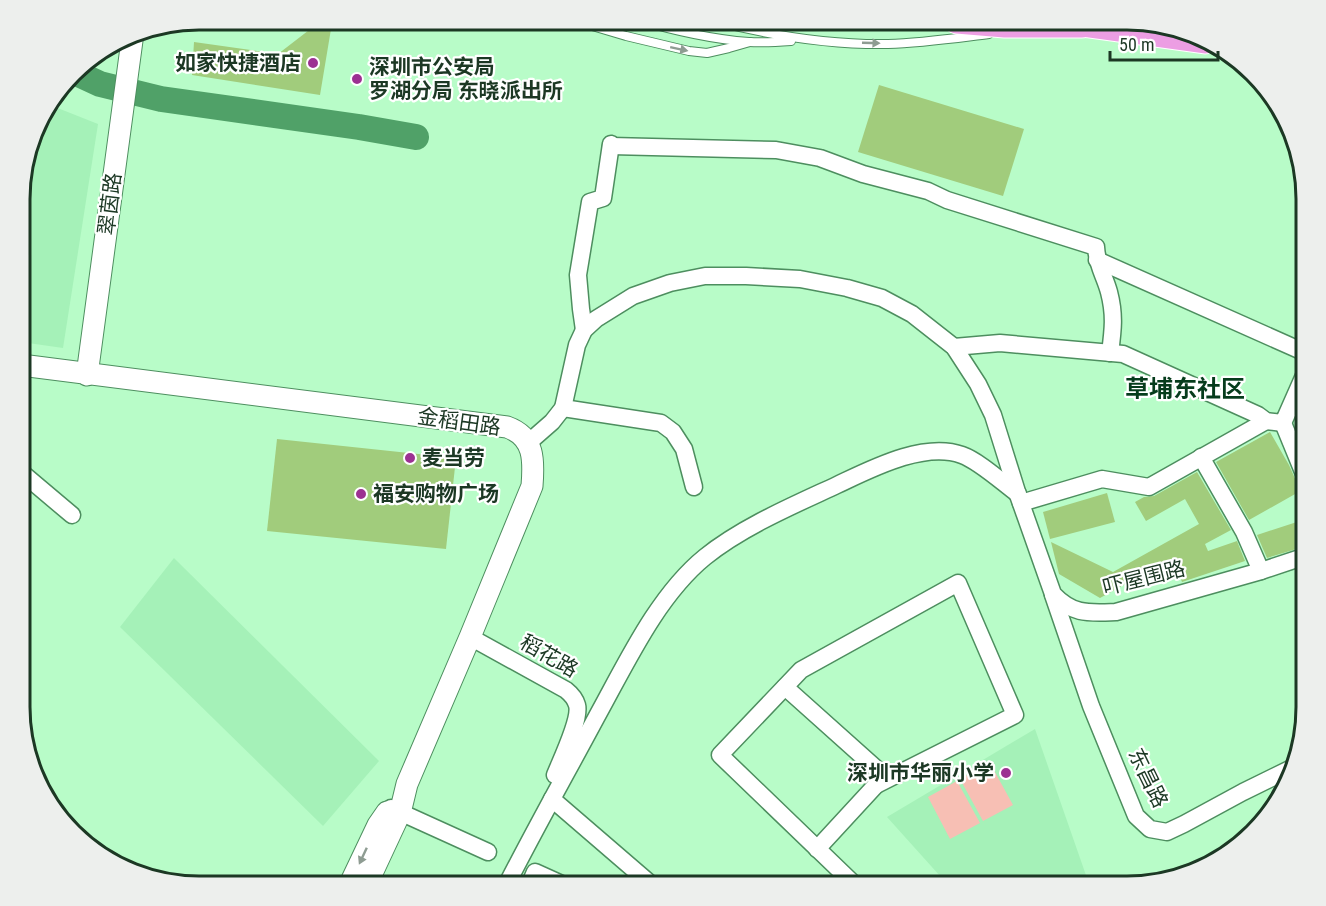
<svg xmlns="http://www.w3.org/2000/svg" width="1326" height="906" font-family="'Roboto Condensed','Noto Sans SC',sans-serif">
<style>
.built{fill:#a5f1b8}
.green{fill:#f7bfb4}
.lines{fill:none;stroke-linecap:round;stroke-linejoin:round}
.river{stroke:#50a168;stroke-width:26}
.building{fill:#a1cc7c}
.service-casing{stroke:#4d8e5f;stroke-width:10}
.minor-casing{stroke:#4d8e5f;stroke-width:19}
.tertiary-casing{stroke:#4d8e5f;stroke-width:23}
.trunk-casing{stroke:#fff;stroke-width:29}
.service{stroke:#fff;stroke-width:8}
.minor{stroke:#fff;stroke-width:16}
.tertiary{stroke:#fff;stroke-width:21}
.trunk{stroke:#ec9ee3;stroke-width:27}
.oneway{fill:#8e9c92}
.poi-dot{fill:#9c3192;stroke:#fff;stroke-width:2}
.labels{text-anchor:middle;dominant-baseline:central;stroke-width:4.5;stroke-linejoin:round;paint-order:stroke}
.poi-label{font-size:21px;font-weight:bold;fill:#1c3824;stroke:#fff;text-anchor:start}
.street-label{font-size:21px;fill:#1c3824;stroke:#fff}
.quarter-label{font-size:24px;font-weight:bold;fill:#063c1c;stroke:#fff}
.rim{fill:none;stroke:#1c3824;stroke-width:3}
</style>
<rect width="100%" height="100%" fill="#b8fcc8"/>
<g class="built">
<path d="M50 105 98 124 63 348 21 342V176L38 119Z"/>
<path d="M174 558 379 761 323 826 120 627Z"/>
<path d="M1035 729 1088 881 1095 886H949L887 817Z"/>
</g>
<g class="green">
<path d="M990 763 1013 805 983 821 960 779Z"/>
<path d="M957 781 980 823 950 839 928 797Z"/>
</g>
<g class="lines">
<path class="river" d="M74 72 100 84 161 99 359 127 416 137"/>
</g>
<g class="building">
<path d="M313 27 331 29 320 95 192 75 194 42 278 54Z"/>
<path d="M879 85 1024 129 1003 196 858 152Z"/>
<path d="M1270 432 1289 465 1297 483 1299 487 1304 489 1249 520 1216 462Z"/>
<path d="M277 439 456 458 446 549 267 531Z"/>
<path d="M1197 472 1231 530 1205 544 1208 551 1237 541 1245 561 1182 582 1173 558 1100 598 1059 574 1051 542 1113 572 1199 524 1185 499 1146 521 1135 502 1144 497 1154 496Z"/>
<path d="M1107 493 1115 522 1050 539 1043 512Z"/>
<path d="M1306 519V546L1267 558 1257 535Z"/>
</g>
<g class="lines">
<defs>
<g id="service">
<path d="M572 20 626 36 689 51 707 53 729 48 750 42"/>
<path d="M638 20C675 31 710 39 749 42 763 43 777 42 791 41"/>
<path d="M710 20C768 35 828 45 888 44 922 43 956 38 989 34"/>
</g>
<g id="minor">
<path d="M611 146 776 150 820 158 863 174 928 191 947 200 1096 247C1097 266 1104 274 1109 292 1115 315 1113 330 1110 353"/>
<path d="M1097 260 1306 353"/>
<path d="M584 330 581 309 578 275 590 202 603 198 611 144"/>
<path d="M954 347 1000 343 1123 354 1258 415 1266 421 1283 423 1306 371"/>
<path d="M563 408 661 423 673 432 684 449 694 487"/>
<path d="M1283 423 1306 479"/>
<path d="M528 443 552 422 563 408 577 345 584 330 596 319 633 296 670 283 705 276H746L800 279 847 288 882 298 912 314 954 347 978 384 993 415 1018 495 1053 594C1073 615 1088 613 1116 612L1261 571 1306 556"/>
<path d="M1201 457 1244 532 1261 571"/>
<path d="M21 472 72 515"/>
<path d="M1021 503 1102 479 1149 487 1266 421"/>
<path d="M1053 595 1091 706 1136 816 1150 829 1167 832 1184 824 1243 792 1296 766"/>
<path d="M470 637 566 690C571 694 575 698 577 705 581 719 561 760 555 775"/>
<path d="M785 687 880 772 876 785 817 849"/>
<path d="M552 799 653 886"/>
<path d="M391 808 488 852"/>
<path d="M506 886C535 829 566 774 596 718 626 664 657 596 705 557 742 527 794 505 837 485 871 469 924 441 962 455 979 461 1003 483 1018 494"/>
<path d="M529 886 535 872 566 886"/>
<path d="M856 886 720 755 801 670 958 583 1015 715 876 785"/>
</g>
<g id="tertiary">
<path d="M21 365 507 427C535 437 534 461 532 486L470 637 407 784 400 813 366 886"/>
<path d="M87 375 133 33"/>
<path d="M349 886 378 825 387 812"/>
</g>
<g id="trunk">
<path d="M957 20 1005 24H1082"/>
<path d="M1065 20 1089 24 1205 40"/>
</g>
</defs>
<use href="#service" class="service-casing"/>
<use href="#minor" class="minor-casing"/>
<use href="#tertiary" class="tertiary-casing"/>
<use href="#trunk" class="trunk-casing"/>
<use href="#service" class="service"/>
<use href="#minor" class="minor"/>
<use href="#tertiary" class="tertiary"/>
<use href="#trunk" class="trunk"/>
</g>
<defs><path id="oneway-solid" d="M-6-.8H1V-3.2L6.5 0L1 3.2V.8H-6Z" transform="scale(1.5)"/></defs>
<g class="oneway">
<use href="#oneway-solid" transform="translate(871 43) rotate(2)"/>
<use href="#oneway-solid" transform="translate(679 49) rotate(12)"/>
<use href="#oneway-solid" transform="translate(363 856) rotate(115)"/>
</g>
<g class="poi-dot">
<circle cx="313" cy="63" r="6"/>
<circle cx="357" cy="79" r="6"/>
<circle cx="410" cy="458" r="6"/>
<circle cx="361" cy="494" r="6"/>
<circle cx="1006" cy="773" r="6"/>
</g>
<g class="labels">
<g class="poi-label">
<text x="301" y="63" text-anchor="end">如家快捷酒店</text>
<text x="369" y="67">深圳市公安局<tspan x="369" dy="24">罗湖分局 东晓派出所</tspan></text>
<text x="422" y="458">麦当劳</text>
<text x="373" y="494">福安购物广场</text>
<text x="994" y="773" text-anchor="end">深圳市华丽小学</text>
</g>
<g class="street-label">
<text transform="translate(110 204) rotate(-83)">翠茵路</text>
<text transform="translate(459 422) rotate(8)">金稻田路</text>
<text transform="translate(1144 578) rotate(-14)">吓屋围路</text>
<text transform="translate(549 656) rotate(30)">稻花路</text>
<text transform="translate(1148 778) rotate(64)">东昌路</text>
</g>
<g class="quarter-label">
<text x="1185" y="389">草埔东社区</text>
</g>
</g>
<path d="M0 0H1326V906H0ZM199 30H1127A169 169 0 0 1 1296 199V707A169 169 0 0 1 1127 876H199A169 169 0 0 1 30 707V199A169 169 0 0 1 199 30Z" fill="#edefed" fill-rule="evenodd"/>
<path class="rim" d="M199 30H1127A169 169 0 0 1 1296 199V707A169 169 0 0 1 1127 876H199A169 169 0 0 1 30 707V199A169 169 0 0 1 199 30Z"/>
<path d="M1110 51v9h108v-9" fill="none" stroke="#1c3824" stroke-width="3"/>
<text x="1119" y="51" font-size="18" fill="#1c3824" stroke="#ffffff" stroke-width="4.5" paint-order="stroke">50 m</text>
</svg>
